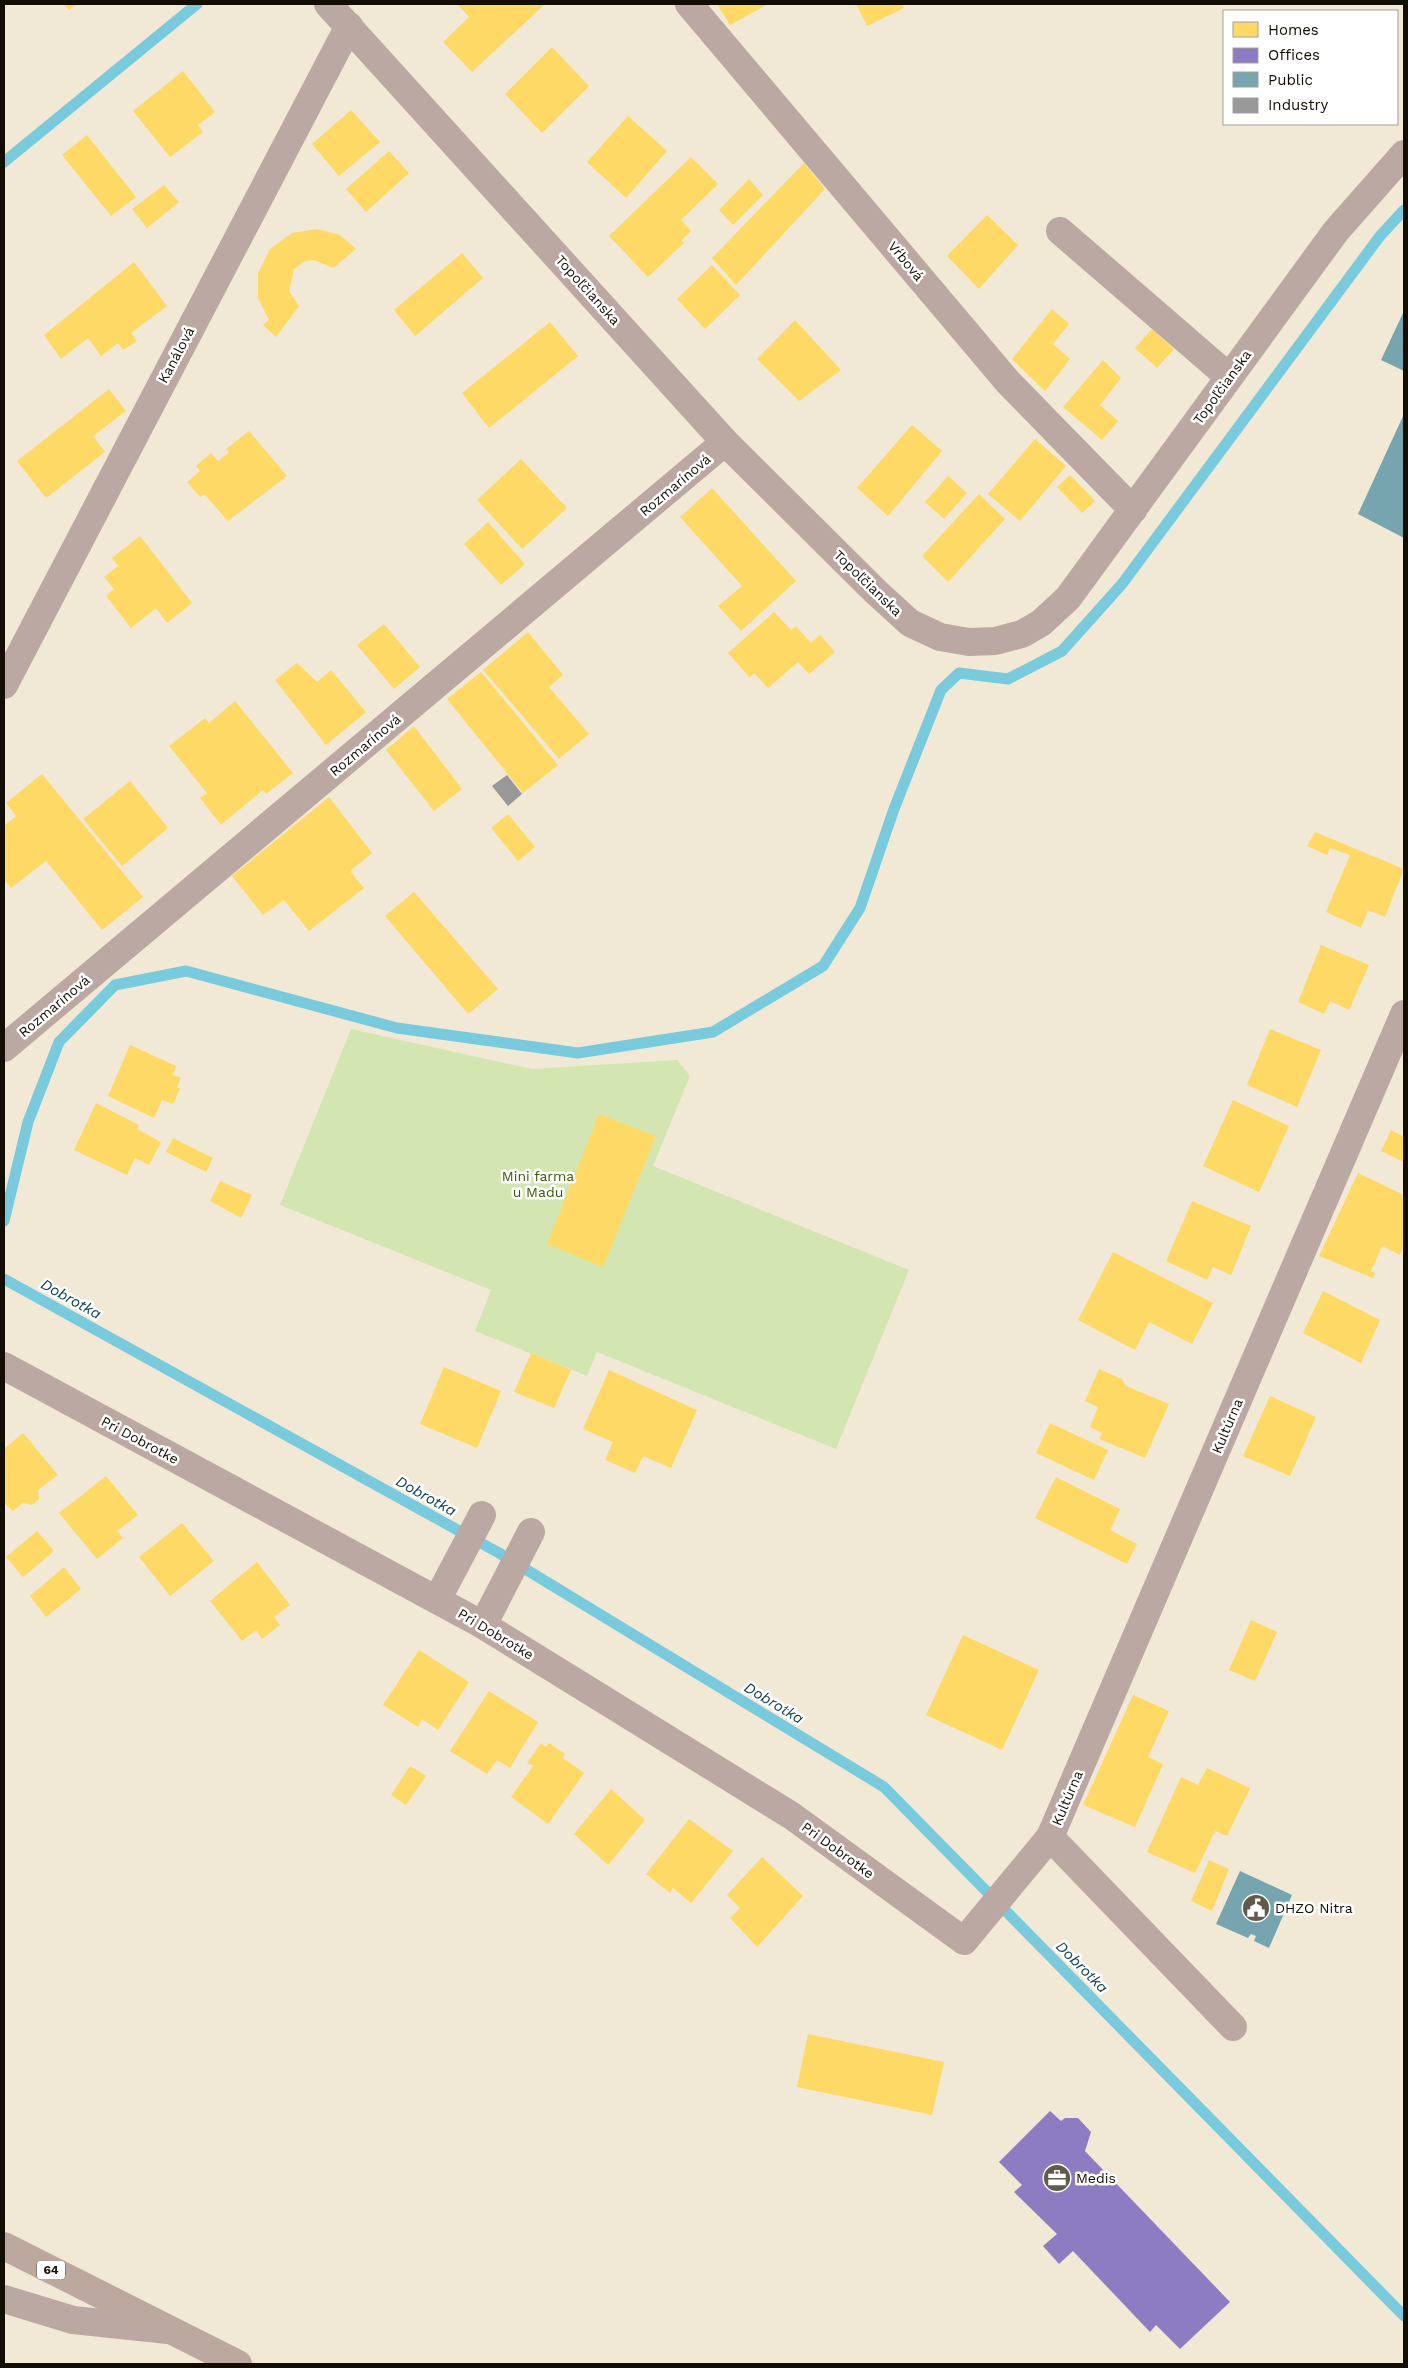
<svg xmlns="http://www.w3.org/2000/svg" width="1408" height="2368" font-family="'Work Sans',sans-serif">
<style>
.green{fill:#d3e6b2}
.homes{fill:#ffd966}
.offices{fill:#8e7cc3}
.public{fill:#76a5af}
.industry{fill:#999}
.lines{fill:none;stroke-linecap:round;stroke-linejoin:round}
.stream{stroke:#79cadc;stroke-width:11}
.minor{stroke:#bca8a3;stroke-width:28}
.major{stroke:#bda89f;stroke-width:28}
.labels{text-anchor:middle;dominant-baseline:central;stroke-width:5;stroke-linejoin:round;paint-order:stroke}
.shield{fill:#fff;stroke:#5a564f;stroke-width:1}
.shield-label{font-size:12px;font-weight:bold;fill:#130e03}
.street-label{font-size:14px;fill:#130e03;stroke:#fff}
.park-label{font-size:14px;fill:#395c05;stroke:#fff}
.poi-label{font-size:14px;fill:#130e03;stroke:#fff;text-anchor:start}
.water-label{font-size:15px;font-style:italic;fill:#0d424f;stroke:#fff}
</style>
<rect width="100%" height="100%" fill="#f1e9d6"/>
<path class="green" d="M351 1029 532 1069 677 1060 690 1076 653 1166 909 1270 836 1449 597 1352 587 1376 475 1331 491 1290 280 1205Z"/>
<g class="homes">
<path d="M64 4H77L69 10Z"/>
<path d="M457 4H545L472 72 443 42 469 17Z"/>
<path d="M717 4H768L730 25Z"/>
<path d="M856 4H902L904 8 867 26Z"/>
<path d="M552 47 589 86 542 133 505 94Z"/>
<path d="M183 71 215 112 198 125 203 132 170 157 133 111Z"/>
<path d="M351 110 380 142 339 176 312 144Z"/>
<path d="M628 116 667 151 626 198 587 162Z"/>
<path d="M87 135 136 197 111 216 62 155Z"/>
<path d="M389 151 409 173 366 212 346 189Z"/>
<path d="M691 157 718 184 681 220 691 231 681 241 684 243 648 277 609 236Z"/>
<path d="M804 163 825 189 736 285 712 258Z"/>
<path d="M749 179 763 195 733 225 719 210Z"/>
<path d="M164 185 179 202 147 228 132 209Z"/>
<path d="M987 215 1018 245 979 289 947 256Z"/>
<path d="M317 229 340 235 356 249 333 268 314 260 305 261 294 269 289 291 299 306 276 337 263 325 269 320 258 298V273L270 249 292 233Z"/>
<path d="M462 253 483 278 415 336 394 310Z"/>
<path d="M134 262 167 306 131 333 137 341 123 350 118 343 101 356 88 338 61 359 44 335Z"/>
<path d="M712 265 740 295 705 329 677 299Z"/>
<path d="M1052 309 1069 324 1053 344 1070 359 1045 391 1012 359Z"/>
<path d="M795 320 841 370 799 401 757 359Z"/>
<path d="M550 322 578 356 489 428 462 393Z"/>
<path d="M1152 329 1174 349 1157 368 1135 348Z"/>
<path d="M1103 360 1121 378 1100 405 1118 421 1102 440 1063 407Z"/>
<path d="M109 389 126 411 93 436 105 452 46 498 17 461Z"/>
<path d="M912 425 942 451 888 516 857 488Z"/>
<path d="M249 431 287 476 228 521 204 494 200 497 187 482 200 471 196 466 211 453 218 461 229 452 226 449Z"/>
<path d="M1035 439 1066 466 1020 521 988 494Z"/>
<path d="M521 459 567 508 522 549 477 500Z"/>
<path d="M1070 475 1095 501 1082 513 1057 487Z"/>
<path d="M948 476 967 493 944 519 925 502Z"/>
<path d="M712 488 796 581 741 631 718 606 742 586 680 517Z"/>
<path d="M979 494 1005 519 948 582 922 556Z"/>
<path d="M488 522 525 564 501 585 464 544Z"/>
<path d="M140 536 192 603 167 623 156 608 131 628 106 596 114 589 104 577 118 566 112 558Z"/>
<path d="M774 612 791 630 796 626 811 643 820 635 835 652 809 674 798 662 768 688 754 673 750 678 728 653Z"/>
<path d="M384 624 420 667 394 689 357 645Z"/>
<path d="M528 632 563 675 549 687 589 734 559 759 483 670Z"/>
<path d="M297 663 317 682 331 670 366 712 326 745 275 680Z"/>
<path d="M481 672 558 765 523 793 447 699Z"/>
<path d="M235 701 293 773 266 794 263 790 221 825 200 798 207 793 169 746 205 718 209 723Z"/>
<path d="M414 726 462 789 434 811 386 750Z"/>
<path d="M42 774 143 897 102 930 46 861 11 888 4 879V826L16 816 6 803Z"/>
<path d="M130 781 168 828 122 866 83 819Z"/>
<path d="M329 797 372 853 350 871 364 888 309 931 284 900 263 915 232 876Z"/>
<path d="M508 814 535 847 518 861 491 828Z"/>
<path d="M1315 832 1404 869 1385 917 1368 910 1361 928 1326 912 1350 855 1330 848 1327 855 1307 846Z"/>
<path d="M414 892 498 989 468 1014 385 916Z"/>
<path d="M1321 945 1369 965 1349 1010 1330 1001 1324 1014 1298 1002Z"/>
<path d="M1270 1029 1321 1050 1297 1107 1247 1085Z"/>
<path d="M130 1045 176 1066 173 1075 181 1078 177 1087 180 1089 173 1104 162 1100 154 1118 108 1096Z"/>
<path d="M1233 1100 1289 1126 1259 1192 1203 1166Z"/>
<path d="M96 1103 139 1125 137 1129 161 1142 149 1165 135 1158 127 1175 74 1150Z"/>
<path d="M599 1114 656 1136 603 1267 547 1244Z"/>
<path d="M1391 1130 1404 1137V1162L1381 1151Z"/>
<path d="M173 1138 213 1158 206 1172 166 1152Z"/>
<path d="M1358 1173 1404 1195V1246L1400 1255 1382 1246 1371 1271 1375 1273 1373 1278 1319 1256Z"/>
<path d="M220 1181 252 1195 241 1218 210 1201Z"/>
<path d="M1192 1201 1251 1226 1231 1275 1213 1267 1207 1280 1166 1261Z"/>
<path d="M1113 1252 1213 1303 1192 1344 1149 1322 1135 1350 1078 1320Z"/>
<path d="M1323 1291 1380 1320 1361 1363 1303 1333Z"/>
<path d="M531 1353 571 1370 554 1408 514 1392Z"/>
<path d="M444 1367 501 1391 477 1448 420 1424Z"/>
<path d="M1099 1369 1122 1379 1126 1386 1169 1404 1145 1458 1099 1439 1102 1433 1090 1427 1098 1407 1085 1401Z"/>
<path d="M609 1370 697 1410 671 1468 643 1456 635 1473 605 1460 613 1442 583 1429Z"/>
<path d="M1270 1396 1316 1417 1290 1476 1243 1456Z"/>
<path d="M1050 1423 1108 1450 1094 1480 1036 1453Z"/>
<path d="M23 1433 58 1475 38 1490 39 1499 32 1505 23 1503 13 1511 4 1503V1449Z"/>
<path d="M106 1476 138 1515 117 1531 123 1538 97 1559 59 1513Z"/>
<path d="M1056 1477 1120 1509 1110 1530 1137 1544 1127 1564 1035 1518Z"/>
<path d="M182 1523 214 1561 170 1596 139 1557Z"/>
<path d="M37 1531 54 1551 23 1577 6 1557Z"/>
<path d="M257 1562 290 1605 274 1617 280 1625 262 1639 256 1630 242 1641 210 1601Z"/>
<path d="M64 1567 81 1589 46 1617 30 1596Z"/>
<path d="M1251 1620 1277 1632 1255 1681 1229 1670Z"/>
<path d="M963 1635 1039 1670 1002 1750 926 1715Z"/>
<path d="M419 1650 469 1682 438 1730 422 1719 418 1727 383 1705Z"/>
<path d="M489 1691 538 1722 510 1768 497 1760 487 1774 450 1751Z"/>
<path d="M1133 1695 1169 1711 1148 1757 1163 1764 1135 1827 1083 1805Z"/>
<path d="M541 1743 546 1747 549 1743 565 1754 563 1758 584 1773 548 1824 511 1797 533 1766 527 1763Z"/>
<path d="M410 1766 426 1776 406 1805 391 1795Z"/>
<path d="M1207 1768 1250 1788 1227 1836 1215 1831 1195 1873 1147 1852 1181 1777 1198 1785Z"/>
<path d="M611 1789 645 1820 608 1865 574 1834Z"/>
<path d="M689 1819 733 1851 691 1903 673 1888 670 1893 646 1874Z"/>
<path d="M762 1857 803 1896 757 1947 730 1918 740 1908 727 1895Z"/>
<path d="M1209 1860 1229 1869 1212 1911 1191 1901Z"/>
<path d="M808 2034 944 2062 932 2115 797 2087Z"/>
</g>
<path class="offices" d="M1050 2111 1061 2121 1065 2118H1078L1091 2132 1085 2151 1230 2302 1180 2349 1156 2325 1150 2332 1073 2251 1059 2264 1043 2246 1057 2234 1014 2192 1022 2185 999 2162Z"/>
<g class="public">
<path d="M1404 311V371L1381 360Z"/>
<path d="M1404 414V538L1358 514Z"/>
<path d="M1240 1871 1292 1895 1269 1948 1254 1941 1256 1936 1251 1934 1248 1938 1216 1924Z"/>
</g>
<path class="industry" d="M507 775 522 794 508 806 492 786Z"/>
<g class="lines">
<g class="stream">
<path d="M4 162 197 4"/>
<path d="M4 1221 28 1122 59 1042 115 985 186 971 397 1028 578 1053 713 1032 823 966 860 908 894 809 941 690 959 673 1008 679 1062 651 1122 584 1380 236 1404 210"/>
<path d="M4 1279 499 1553 884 1787 1404 2316"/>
</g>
<g class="minor">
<path d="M328 4 725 442 875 591 910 623 940 637 969 642 995 641 1022 634 1041 623 1068 598 1336 231 1404 154"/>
<path d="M689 4 1008 382 1133 510"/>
<path d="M1060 231 1229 377"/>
<path d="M4 685 349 26"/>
<path d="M4 1048 725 442"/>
<path d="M4 1366 483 1625 792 1816 964 1941 1050 1837 1404 1014"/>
<path d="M437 1600 482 1515"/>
<path d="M483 1625 531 1532"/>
<path d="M1050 1837 1233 2027"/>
<path d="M4 2299 73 2320 168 2330"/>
</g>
<path class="major" d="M4 2246 238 2364"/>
</g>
<defs>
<symbol id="civic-disc" viewBox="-11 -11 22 22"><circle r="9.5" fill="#615b4d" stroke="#fff"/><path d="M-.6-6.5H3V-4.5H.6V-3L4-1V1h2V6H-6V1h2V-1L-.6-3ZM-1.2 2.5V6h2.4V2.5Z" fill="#fff"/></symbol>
<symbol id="office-disc" viewBox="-11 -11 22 22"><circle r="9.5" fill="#615b4d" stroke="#fff"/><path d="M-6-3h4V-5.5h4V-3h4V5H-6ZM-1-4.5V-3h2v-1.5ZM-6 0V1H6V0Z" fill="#fff"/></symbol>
</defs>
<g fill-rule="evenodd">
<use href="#civic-disc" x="1240" y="1892" width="32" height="32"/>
<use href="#office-disc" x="1041" y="2162" width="32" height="32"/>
</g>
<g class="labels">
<rect class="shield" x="37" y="2260.5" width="28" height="19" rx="4"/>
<g class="shield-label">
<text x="51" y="2270">64</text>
</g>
<g class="street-label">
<text transform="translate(906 261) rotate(50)">Vŕbová</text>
<text transform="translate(588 290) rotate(48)">Topoľčianska</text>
<text transform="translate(176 355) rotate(-62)">Kanálová</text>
<text transform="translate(1222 387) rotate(-54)">Topoľčianska</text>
<text transform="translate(675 485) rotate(-40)">Rozmarínová</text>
<text transform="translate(868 583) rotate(44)">Topoľčianska</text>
<text transform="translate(365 745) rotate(-40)">Rozmarínová</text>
<text transform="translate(54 1006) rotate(-40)">Rozmarínová</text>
<text transform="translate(1227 1426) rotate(-67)">Kultúrna</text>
<text transform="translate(140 1440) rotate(28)">Pri Dobrotke</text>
<text transform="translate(496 1634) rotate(31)">Pri Dobrotke</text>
<text transform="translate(1067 1798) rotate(-67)">Kultúrna</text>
<text transform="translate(838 1850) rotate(36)">Pri Dobrotke</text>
</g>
<g class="park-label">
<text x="538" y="1176">Mini farma<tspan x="538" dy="16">u Madu</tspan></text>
</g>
<g class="poi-label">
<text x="1275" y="1908">DHZO Nitra</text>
<text x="1076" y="2178">Medis</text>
</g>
<g class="water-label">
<text transform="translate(71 1299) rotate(29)">Dobrotka</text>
<text transform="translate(426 1496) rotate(29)">Dobrotka</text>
<text transform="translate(774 1703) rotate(31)">Dobrotka</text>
<text transform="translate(1082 1967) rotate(45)">Dobrotka</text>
</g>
</g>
<rect width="1408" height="2368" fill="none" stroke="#130e03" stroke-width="10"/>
<rect x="1223" y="10" width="175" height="115" fill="#ffffff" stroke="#a19f9a"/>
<rect x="1233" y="22" width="25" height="15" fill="#ffd966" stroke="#a19f9a"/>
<text x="1268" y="35" font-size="15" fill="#130e03">Homes</text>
<rect x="1233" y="48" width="25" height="15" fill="#8e7cc3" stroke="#a19f9a"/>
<text x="1268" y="60" font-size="15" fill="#130e03">Offices</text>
<rect x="1233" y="72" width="25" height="15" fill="#76a5af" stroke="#a19f9a"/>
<text x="1268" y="85" font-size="15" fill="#130e03">Public</text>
<rect x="1233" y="98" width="25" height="15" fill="#999999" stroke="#a19f9a"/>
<text x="1268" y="110" font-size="15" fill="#130e03">Industry</text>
</svg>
